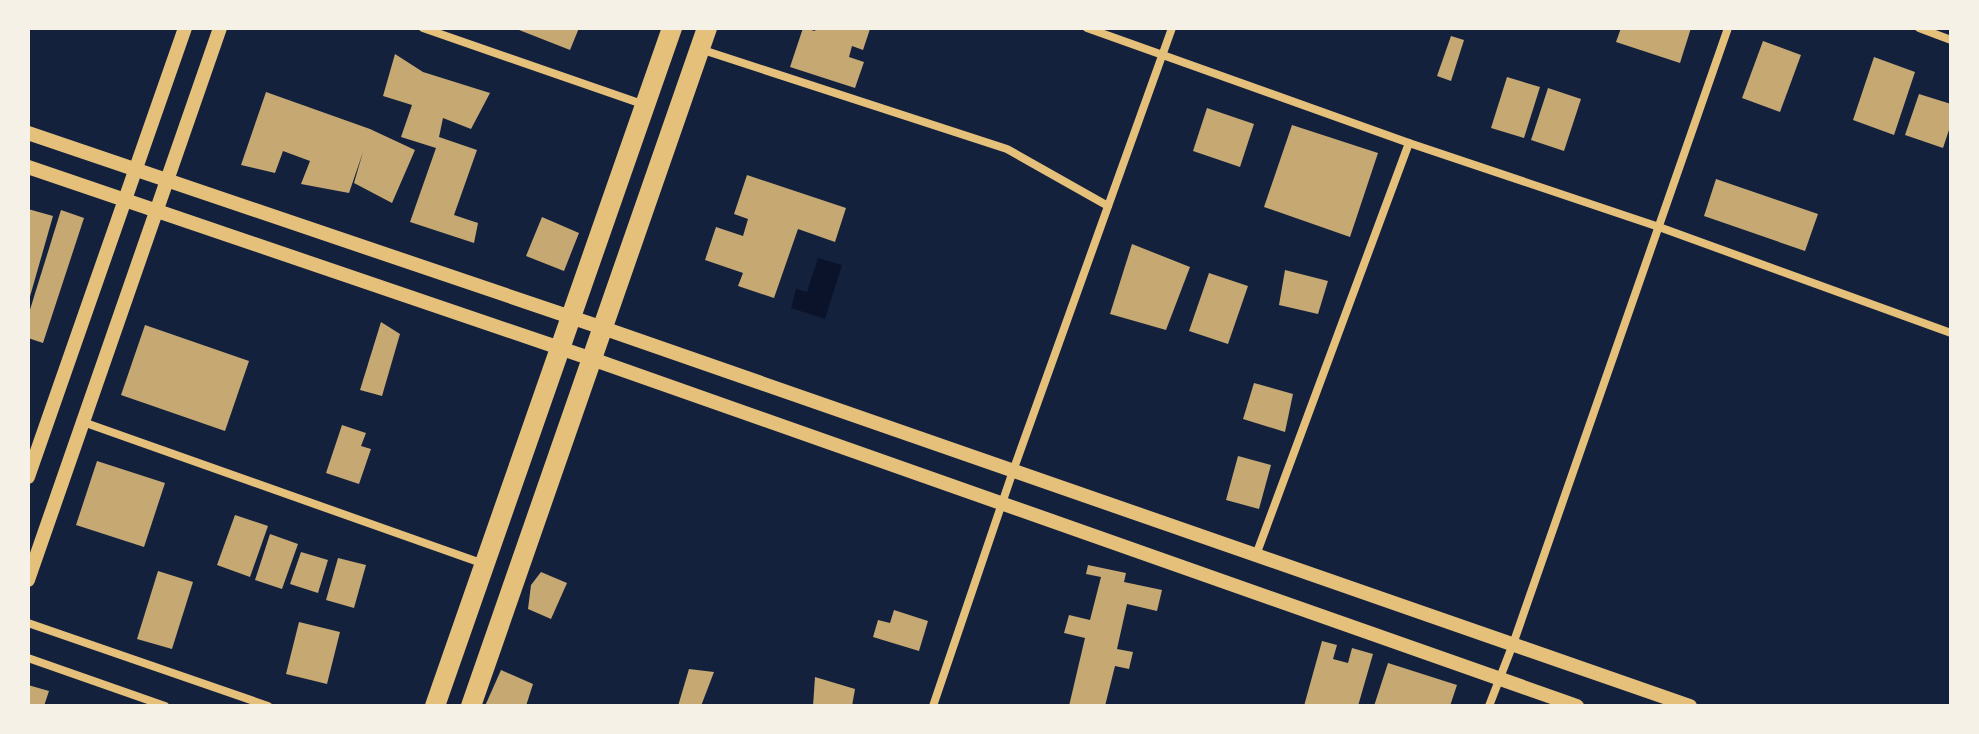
<svg xmlns="http://www.w3.org/2000/svg" width="1979" height="734" font-family="Roboto,sans-serif">
<style>
.water{fill:#0b132b}
.building{fill:#c6a872}
.lines{fill:none;stroke-linecap:round;stroke-linejoin:round}
.minor{stroke:#e5c07b;stroke-width:8}
.tertiary{stroke:#e5c07b;stroke-width:14}
.primary{stroke:#e5c07b;stroke-width:20}
</style>
<rect width="100%" height="100%" fill="#14213d"/>
<path class="water" d="M818 258 842 265 825 319 791 308 796 289 807 292Z"/>
<g class="building">
<path d="M514 28H579L570 50Z"/>
<path d="M803 28 815 31 816 28 870 29 863 50 852 46 849 57 864 62 855 88 790 67Z"/>
<path d="M1621 28H1691L1680 63 1616 42Z"/>
<path d="M1451 36 1464 40 1451 81 1437 76Z"/>
<path d="M1763 41 1801 55 1780 112 1742 98Z"/>
<path d="M395 54 423 72 490 93 471 129 443 118 439 137 477 150 454 215 478 223 474 243 410 222 436 148 401 137 412 105 383 96Z"/>
<path d="M1874 57 1915 72 1894 135 1853 120Z"/>
<path d="M1507 77 1540 87 1524 138 1491 128Z"/>
<path d="M1548 88 1581 99 1564 151 1531 140Z"/>
<path d="M266 92 370 129 415 150 392 203 354 183 363 152 349 193 301 184 310 161 283 151 275 173 241 165Z"/>
<path d="M1919 94 1951 104V124L1943 148 1905 135Z"/>
<path d="M1207 108 1254 124 1240 167 1193 151Z"/>
<path d="M1292 125 1378 153 1350 237 1264 207Z"/>
<path d="M747 175 846 208 835 242 798 229 774 298 738 286 743 273 705 260 716 227 743 236 748 219 734 214Z"/>
<path d="M1716 179 1818 214 1805 251 1704 216Z"/>
<path d="M28 209 53 216 29 300H28Z"/>
<path d="M61 210 84 218 43 343 28 338V316Z"/>
<path d="M542 217 579 233 564 271 526 256Z"/>
<path d="M1132 244 1190 267 1166 330 1110 314Z"/>
<path d="M1285 270 1328 281 1318 314 1279 305Z"/>
<path d="M1209 273 1248 286 1228 344 1189 331Z"/>
<path d="M381 322 400 334 382 396 360 390Z"/>
<path d="M145 325 249 361 225 431 121 395Z"/>
<path d="M1254 383 1293 394 1285 432 1243 419Z"/>
<path d="M342 425 366 433 361 446 371 449 359 484 326 473Z"/>
<path d="M1238 456 1271 465 1259 509 1226 500Z"/>
<path d="M97 461 165 483 144 547 76 525Z"/>
<path d="M235 515 268 526 250 577 217 565Z"/>
<path d="M270 534 298 544 282 589 255 580Z"/>
<path d="M301 552 328 560 318 593 290 584Z"/>
<path d="M338 558 366 565 354 608 326 600Z"/>
<path d="M1088 565 1126 573 1124 582 1162 590 1157 611 1127 604 1117 649 1133 652 1129 669 1115 666 1105 706H1069L1085 638 1064 633 1069 615 1090 620 1101 577 1086 574Z"/>
<path d="M158 571 193 582 172 649 137 639Z"/>
<path d="M541 572 567 583 551 619 528 609 531 585Z"/>
<path d="M894 610 928 621 919 651 873 637 878 620 890 623Z"/>
<path d="M299 622 340 632 327 684 286 674Z"/>
<path d="M1322 641 1337 645 1333 659 1348 663 1352 648 1373 654 1358 706H1304Z"/>
<path d="M1388 663 1457 685 1450 706H1374Z"/>
<path d="M689 669 714 672 701 706H678Z"/>
<path d="M501 670 533 684 526 706H485Z"/>
<path d="M815 677 855 689 852 706H813Z"/>
<path d="M28 685 49 691 44 706H28Z"/>
</g>
<g class="lines">
<g class="minor">
<path d="M423 28 645 105"/>
<path d="M1087 28 1409 143 1659 227 1951 333"/>
<path d="M1919 28 1951 40"/>
<path d="M700 49 1007 149 1108 206"/>
<path d="M83 422 484 564"/>
<path d="M1256 555 1409 143"/>
<path d="M28 623 268 706"/>
<path d="M28 658 165 706"/>
<path d="M933 706 1013 471 1172 28"/>
<path d="M1489 706 1513 644 1728 28"/>
</g>
<g class="tertiary">
<path d="M28 133 603 328 1690 706"/>
<path d="M28 167 592 359 1577 706"/>
<path d="M28 477 185 28"/>
<path d="M28 580 220 28"/>
</g>
<g class="primary">
<path d="M435 706 672 28"/>
<path d="M471 706 707 28"/>
</g>
</g>
<rect width="1979" height="734" fill="none" stroke="#f6f1e7" stroke-width="60"/>
</svg>
